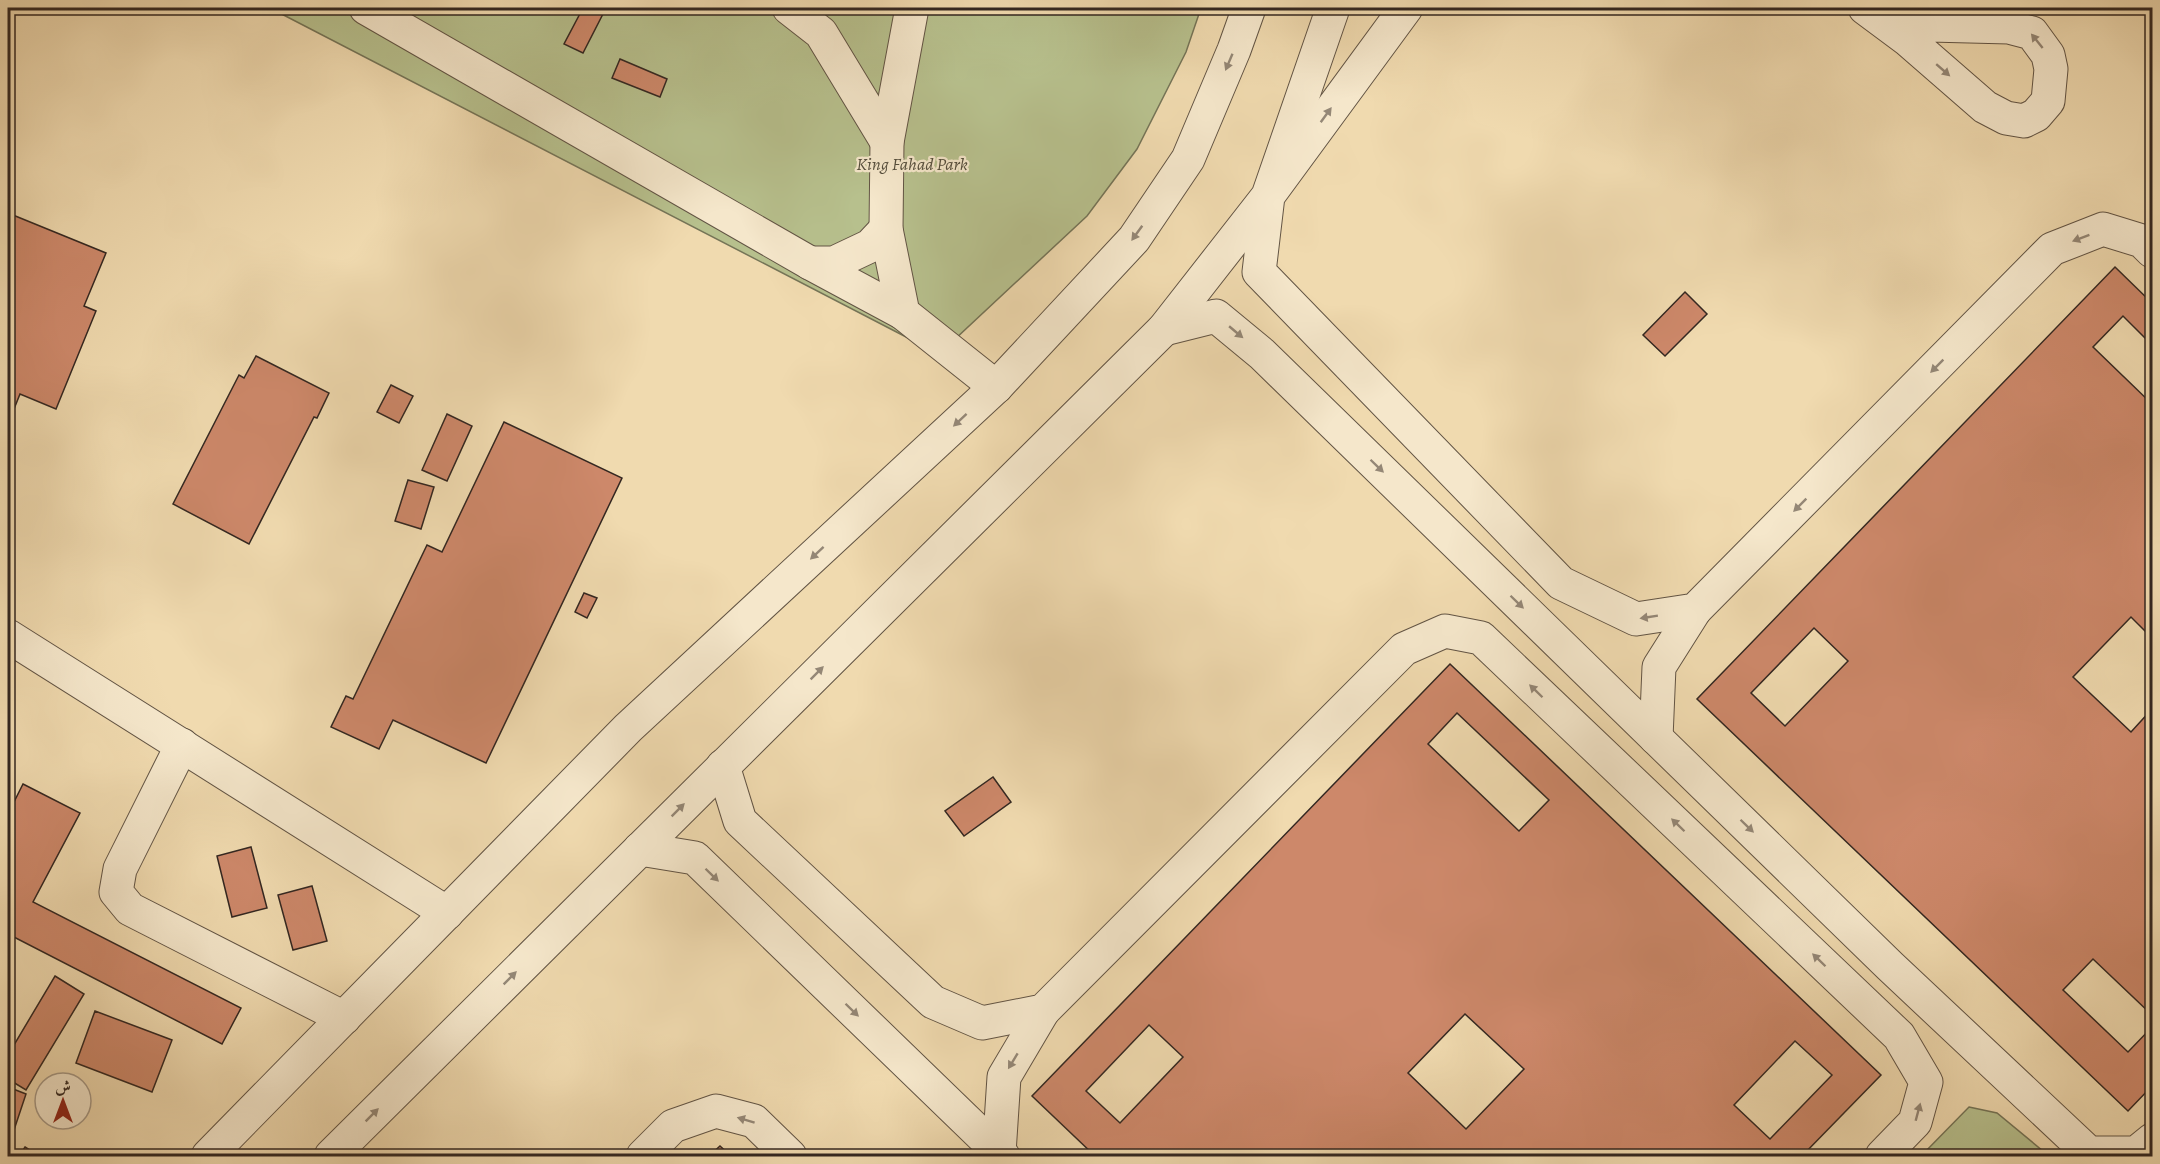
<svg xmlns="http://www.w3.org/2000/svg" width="2160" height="1164" font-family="Alegreya,Amiri,serif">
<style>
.green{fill:#b7c08d;stroke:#757457;stroke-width:1.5}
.building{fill:#cd886a;stroke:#332721;stroke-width:1.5;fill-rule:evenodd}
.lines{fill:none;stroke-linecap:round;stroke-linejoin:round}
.minor-casing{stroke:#625444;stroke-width:35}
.minor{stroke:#f5e7cb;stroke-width:33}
.oneway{fill:#948776}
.labels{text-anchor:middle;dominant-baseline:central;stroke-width:4.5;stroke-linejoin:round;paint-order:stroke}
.park-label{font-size:18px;font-style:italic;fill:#544d3c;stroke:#f5e7cb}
</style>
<rect width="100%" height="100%" fill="#f0daaf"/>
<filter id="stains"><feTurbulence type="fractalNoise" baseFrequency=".00333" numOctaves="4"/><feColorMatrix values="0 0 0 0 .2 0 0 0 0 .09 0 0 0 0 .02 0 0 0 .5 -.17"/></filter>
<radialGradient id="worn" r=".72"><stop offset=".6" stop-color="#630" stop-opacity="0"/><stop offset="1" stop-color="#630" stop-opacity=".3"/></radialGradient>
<g class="green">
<path d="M270 8H1201L1186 52 1137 149 1087 216 939 354Z"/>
<path d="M1969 1107 1997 1113 2049 1156H1921Z"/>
</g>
<g class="building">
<path d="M583 8H606L583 53 564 44Z"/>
<path d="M620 59 667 79 660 97 612 78Z"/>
<path d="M8 213 106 253 84 306 96 311 56 409 20 394 8 424Z"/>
<path d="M2115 267 2152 303V345L2123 316 2093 347 2152 404V638L2131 617 2073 677 2131 732 2152 709V1015L2093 959 2063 990 2128 1052 2152 1027V1086L2128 1111 1697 699ZM1814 628 1848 661 1785 726 1751 693Z"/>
<path d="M1685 292 1707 314 1665 356 1643 335Z"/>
<path d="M256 356 329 393 317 418 314 417 249 544 173 504 239 375 244 378Z"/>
<path d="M391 385 413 396 399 423 377 412Z"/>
<path d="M447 414 472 426 447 481 422 470Z"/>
<path d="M504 422 622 478 486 763 393 720 379 749 331 727 346 696 353 699 427 545 442 552Z"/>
<path d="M408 480 434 487 421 529 395 521Z"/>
<path d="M584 593 597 598 587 618 575 612Z"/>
<path d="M1450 664 1881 1075 1802 1156H1095L1032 1096ZM1457 713 1549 800 1519 831 1428 744ZM1465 1014 1524 1069 1466 1129 1408 1073ZM1149 1025 1183 1057 1120 1123 1086 1091ZM1795 1041 1832 1075 1770 1139 1734 1105Z"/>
<path d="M993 777 1011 802 964 836 945 811Z"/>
<path d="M23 784 80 813 33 902 241 1008 222 1044 8 934V814Z"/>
<path d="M251 847 267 908 232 917 217 856Z"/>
<path d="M312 886 327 941 293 950 278 895Z"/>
<path d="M55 976 84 994 26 1090 8 1079V1055Z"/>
<path d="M95 1011 172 1040 152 1092 76 1063Z"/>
<path d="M8 1087 26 1094 8 1148Z"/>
<path d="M720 1146 731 1156H709Z"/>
<path d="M25 1147 39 1156H19Z"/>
</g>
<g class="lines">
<defs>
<g id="minor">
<path d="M366 8 810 263 903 313"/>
<path d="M789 8 821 33 887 142"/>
<path d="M912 8 887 142 886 229 903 313 996 387"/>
<path d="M1406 8 1268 196 1259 272 1561 583 1636 619 1695 610 2052 249 2103 229 2142 241 2152 251"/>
<path d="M1865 8 1908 40 1985 107 2006 118 2024 121 2036 115 2048 101 2051 69 2048 55 2032 33 2009 27 1930 25 1906 8"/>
<path d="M810 263H834L870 246 886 229"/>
<path d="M1164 329 1216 316 1262 354 1890 966 2089 1153H2136L2152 1140"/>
<path d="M8 636 447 913"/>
<path d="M1656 738 1659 667 1695 610"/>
<path d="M182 745 120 869 116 892 130 909 344 1018"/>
<path d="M723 766 740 821 933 1002 982 1023 1043 1011 1404 649 1445 631 1481 638 1899 1036 1926 1082 1915 1122 1882 1156"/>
<path d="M640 849 695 858 1003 1156"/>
<path d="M999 1153 1004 1077 1043 1011"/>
<path d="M208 1156 628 728 996 387 1134 239 1188 159 1234 50 1249 8"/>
<path d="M331 1156 1164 329 1268 196 1333 8"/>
<path d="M643 1156 673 1126 716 1111 754 1121 790 1156"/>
</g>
</defs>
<use href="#minor" class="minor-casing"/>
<use href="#minor" class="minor"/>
</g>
<defs><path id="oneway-solid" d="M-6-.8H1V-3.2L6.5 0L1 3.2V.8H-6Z" transform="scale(1.5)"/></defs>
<g class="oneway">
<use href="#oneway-solid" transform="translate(2037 41) rotate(-129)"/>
<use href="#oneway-solid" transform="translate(1229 62) rotate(113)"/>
<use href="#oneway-solid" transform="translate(1943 70) rotate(41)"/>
<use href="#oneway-solid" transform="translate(1326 115) rotate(-54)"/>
<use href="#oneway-solid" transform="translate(1137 233) rotate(126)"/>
<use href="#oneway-solid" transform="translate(2081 238) rotate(159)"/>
<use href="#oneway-solid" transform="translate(1236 332) rotate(40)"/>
<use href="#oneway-solid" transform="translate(1937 366) rotate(135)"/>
<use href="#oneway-solid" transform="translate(960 420) rotate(137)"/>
<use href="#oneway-solid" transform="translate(1377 466) rotate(44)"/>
<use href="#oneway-solid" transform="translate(1800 505) rotate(135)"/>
<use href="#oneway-solid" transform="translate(817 553) rotate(137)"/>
<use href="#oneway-solid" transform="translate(1517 602) rotate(44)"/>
<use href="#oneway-solid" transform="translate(1649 617) rotate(171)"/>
<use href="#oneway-solid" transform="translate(817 673) rotate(-45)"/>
<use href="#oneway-solid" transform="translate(1536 691) rotate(-136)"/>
<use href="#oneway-solid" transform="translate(678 810) rotate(-45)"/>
<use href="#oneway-solid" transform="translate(1678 825) rotate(-136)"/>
<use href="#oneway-solid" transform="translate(1747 826) rotate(44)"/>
<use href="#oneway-solid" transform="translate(712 875) rotate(44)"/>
<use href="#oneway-solid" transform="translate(1819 960) rotate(-136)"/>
<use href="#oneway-solid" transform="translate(510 978) rotate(-45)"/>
<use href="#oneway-solid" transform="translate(852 1010) rotate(44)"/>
<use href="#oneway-solid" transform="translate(1013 1061) rotate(121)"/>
<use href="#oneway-solid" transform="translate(1918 1112) rotate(-75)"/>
<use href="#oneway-solid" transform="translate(372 1115) rotate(-45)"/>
<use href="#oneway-solid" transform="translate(746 1120) rotate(-163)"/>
</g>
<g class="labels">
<g class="park-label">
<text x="912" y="164">King Fahad Park</text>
</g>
</g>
<rect width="2160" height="1164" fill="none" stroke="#f0daaf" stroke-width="30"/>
<rect x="9" y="9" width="2142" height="1146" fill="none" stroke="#332721" stroke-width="3"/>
<rect x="15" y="15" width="2130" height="1134" fill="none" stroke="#332721" stroke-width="1.5"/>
<g transform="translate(63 1101)"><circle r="28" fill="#f5e7cb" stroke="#a79a87" stroke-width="1.5"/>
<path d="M0-4.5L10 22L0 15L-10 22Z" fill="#8f2418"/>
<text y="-9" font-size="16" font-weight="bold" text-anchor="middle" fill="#332721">ش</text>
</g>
<rect width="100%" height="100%" filter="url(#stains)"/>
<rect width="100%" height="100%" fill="url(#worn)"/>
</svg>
